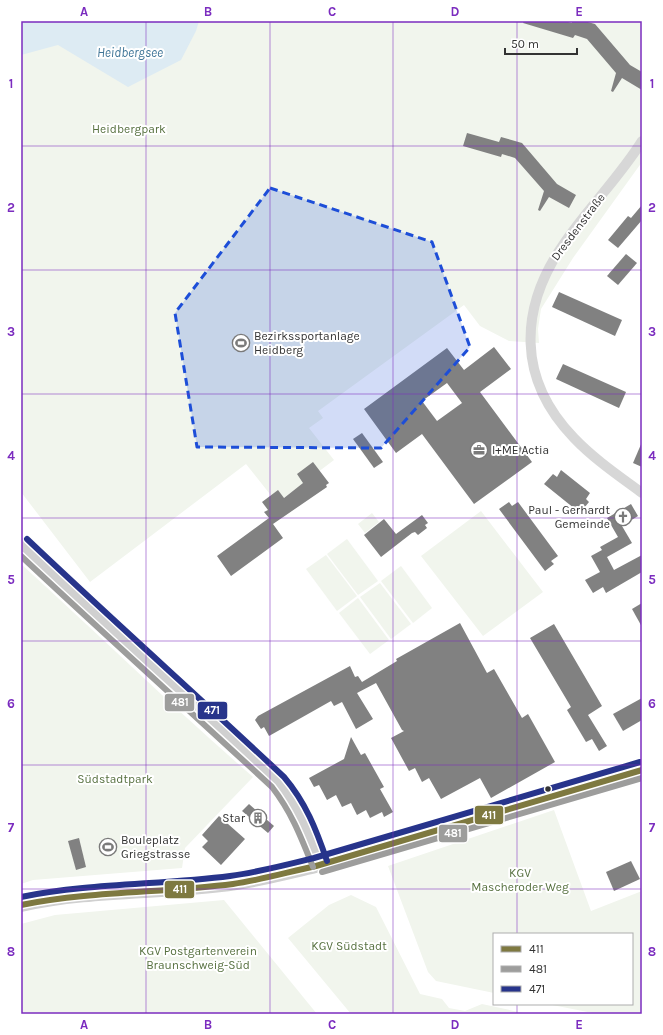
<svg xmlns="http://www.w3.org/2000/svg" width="663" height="1035" font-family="Karla,sans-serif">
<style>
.green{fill:#f1f5ed}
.water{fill:#ddebf3}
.building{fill:#818181;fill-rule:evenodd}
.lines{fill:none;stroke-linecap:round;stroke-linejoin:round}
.street{stroke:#d7d7d7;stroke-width:10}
.secondary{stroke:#d0d0d0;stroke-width:14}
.bus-1-casing{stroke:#fff;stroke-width:9}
.bus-2-casing{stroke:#fff;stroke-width:9}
.bus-3-casing{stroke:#fff;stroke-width:9}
.bus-1{stroke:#7e7940;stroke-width:6}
.bus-2{stroke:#9d9d9c;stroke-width:6}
.bus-3{stroke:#27348b;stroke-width:6}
.marked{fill:#1d4ed8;fill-opacity:0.2;stroke:#1d4ed8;stroke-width:3;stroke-dasharray:8 5;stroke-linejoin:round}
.grid{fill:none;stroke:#7b2cbf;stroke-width:1;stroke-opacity:0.55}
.bus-dot{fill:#333;stroke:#fff;stroke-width:1.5}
.labels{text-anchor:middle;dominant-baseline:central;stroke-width:4;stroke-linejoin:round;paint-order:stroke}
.park-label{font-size:12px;fill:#56703f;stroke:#fff}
.street-label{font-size:12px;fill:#333;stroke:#fff}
.poi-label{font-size:12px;fill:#333;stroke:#fff;text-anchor:start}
.water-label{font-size:13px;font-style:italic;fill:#3f7597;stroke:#fff}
.line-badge{stroke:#fff;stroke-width:1.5}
.badge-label{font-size:11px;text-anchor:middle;font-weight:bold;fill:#fff}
.neatline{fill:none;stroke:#7b2cbf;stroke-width:1.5}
.grid-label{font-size:13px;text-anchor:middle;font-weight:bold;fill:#7b2cbf}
</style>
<rect width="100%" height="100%" fill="#fff"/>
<g class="green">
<path d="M21 21H642V162L573 258 541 309 538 329 539 343 509 341 480 326 464 305 318 411 323 418 309 428 334 460 277 503 246 464 90 582 21 492Z"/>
<path d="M481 511 543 592 483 636 421 556Z"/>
<path d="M372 513 379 522 365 533 358 524Z"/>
<path d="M347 539 378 581 358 595 327 554Z"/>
<path d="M326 555 357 596 337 611 306 569Z"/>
<path d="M21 564C99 635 174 708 253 777L185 848 182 868 33 880 21 884Z"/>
<path d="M401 566 432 608 413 623 381 581Z"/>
<path d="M380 583 411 624 391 639 360 597Z"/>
<path d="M358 598 389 640 370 654 339 613Z"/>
<path d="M554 810 591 911 642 891V1014H598L547 1004H632V934H494V993L436 981 428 972 388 866Z"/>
<path d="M351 895 376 907 420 994 442 999 449 1008 465 1011 482 1004 528 1014H351L288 938 329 905Z"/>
<path d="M224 900 317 1014H21V924L55 915Z"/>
</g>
<path class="water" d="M21 21H199L196 31 181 60 128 87 58 45 21 55Z"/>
<g class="building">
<path d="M524 21H564L572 23V21H584L595 24 630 65 642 72V90L622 78 613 92 611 91 616 73 587 39 575 35 573 38 523 23Z"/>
<path d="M467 133 499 142 501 137 522 143 557 184 576 195 569 208 549 197 540 211 538 210 544 191 515 158 502 154 501 157 463 146Z"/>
<path d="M642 205V220L618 248 608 240 628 216 631 218Z"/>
<path d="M626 254 637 263 618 285 607 276Z"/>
<path d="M559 292 622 320 615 336 552 307Z"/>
<path d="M494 347 511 369 480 392 532 462 474 504 422 434 396 453 364 409 447 348 464 370ZM447 383 462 403 437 421 422 401Z"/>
<path d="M563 364 626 392 619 408 556 379Z"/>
<path d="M362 433 383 462 374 468 353 439Z"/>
<path d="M642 442V467L633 463Z"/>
<path d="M313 462 329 483 326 485 327 487 273 524 283 538 231 576 217 556 269 518 264 512 268 510 262 502 278 490 284 498 303 483 297 474Z"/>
<path d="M561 470 590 493 586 499 589 502 580 513 544 484 553 474 557 477Z"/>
<path d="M509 502 512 506 518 502 558 556 551 561 554 564 545 571 499 509Z"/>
<path d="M631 504 638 516 622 526 632 543 607 557 614 570 642 555V572L606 593 603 587 593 593 585 580 600 572 591 556 602 550 600 547 618 537 607 518Z"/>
<path d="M422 515 428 523 425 525 427 528 418 535 415 532 412 533 381 557 364 535 384 519 396 534Z"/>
<path d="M642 603V627L632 609Z"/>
<path d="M460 623 487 673 494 669 522 718 528 714 555 762 491 798 480 778 441 799 429 778 422 782 415 768 409 771 391 738 404 731 402 730 376 683 357 693 373 719 356 729 342 702 334 706 331 701 269 736 264 727 261 729 255 720 258 716 350 666 355 677 358 676 362 682 397 661 396 659Z"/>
<path d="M554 624 602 706 588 715 607 746 599 751 592 739 586 742 567 710 571 707 530 638Z"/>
<path d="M642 698V720L623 731 613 714Z"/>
<path d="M351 737 361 755 365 753 384 787 380 789 393 812 384 817 382 812 370 818 366 810 357 815 351 803 342 807 336 795 327 800 319 785 314 787 309 778 344 759Z"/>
<path d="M249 804 274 826 268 833 242 811Z"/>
<path d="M219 816 245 839 221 865 202 847 208 841 202 835Z"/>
<path d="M79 838 86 867 76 870 68 841Z"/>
<path d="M631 861 640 879 614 891 606 872Z"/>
</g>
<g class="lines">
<path class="street" d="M642 141C619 178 587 209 563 245 519 309 517 379 574 438 594 459 619 476 642 493"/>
<g class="secondary">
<path d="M21 545 116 635 153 666 278 782 290 797 304 821 320 864"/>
<path d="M21 905C87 890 154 893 221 885 253 882 285 873 316 866L642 770"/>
</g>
<defs>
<path id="bus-1" d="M21 905C91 891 162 893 233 884 261 880 288 872 316 866L642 770"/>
<g id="bus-2">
<path d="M21 556C104 634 189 710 272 787 292 813 301 837 313 867"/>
<path d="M322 872 642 778"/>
</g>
<g id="bus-3">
<path d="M27 539C111 619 199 697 284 777 306 803 316 829 327 861"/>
<path d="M21 897C90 883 161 885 230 876 259 872 286 865 314 858L640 762"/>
</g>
</defs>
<use href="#bus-1" class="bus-1-casing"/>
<use href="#bus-2" class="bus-2-casing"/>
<use href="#bus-3" class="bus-3-casing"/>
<use href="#bus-1" class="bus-1"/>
<use href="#bus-2" class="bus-2"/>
<use href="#bus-3" class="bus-3"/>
</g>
<path class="marked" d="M270 188 432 242 470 347 381 448 197 447 175 313Z"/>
<path class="grid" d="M146 21V1014M270 21V1014M393 21V1014M517 21V934M21 146H642M21 270H642M21 394H642M21 518H642M21 641H642M21 765H642M21 889H642M517 1004V1014"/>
<defs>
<symbol id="stadium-ring" viewBox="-11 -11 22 22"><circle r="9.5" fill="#fff" stroke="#7a7a7a" stroke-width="1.5"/><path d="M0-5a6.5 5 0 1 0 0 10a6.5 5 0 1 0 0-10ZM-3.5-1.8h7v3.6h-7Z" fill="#7a7a7a"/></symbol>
<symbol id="office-ring" viewBox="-11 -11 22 22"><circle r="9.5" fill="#fff" stroke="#7a7a7a" stroke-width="1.5"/><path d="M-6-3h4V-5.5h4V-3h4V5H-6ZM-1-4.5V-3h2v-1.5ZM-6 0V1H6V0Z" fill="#7a7a7a"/></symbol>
<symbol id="church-ring" viewBox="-11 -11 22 22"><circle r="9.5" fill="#fff" stroke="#7a7a7a" stroke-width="1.5"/><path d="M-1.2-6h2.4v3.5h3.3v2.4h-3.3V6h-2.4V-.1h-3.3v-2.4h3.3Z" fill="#7a7a7a"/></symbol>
<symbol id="building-ring" viewBox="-11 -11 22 22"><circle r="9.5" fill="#fff" stroke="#7a7a7a" stroke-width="1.5"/><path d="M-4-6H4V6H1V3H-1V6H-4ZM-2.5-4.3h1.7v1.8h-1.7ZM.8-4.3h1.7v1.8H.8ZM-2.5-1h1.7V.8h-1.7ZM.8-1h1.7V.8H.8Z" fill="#7a7a7a"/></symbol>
</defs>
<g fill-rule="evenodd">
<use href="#stadium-ring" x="231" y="333" width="20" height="20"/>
<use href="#office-ring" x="469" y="440" width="20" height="20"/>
<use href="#church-ring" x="613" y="507" width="20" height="20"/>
<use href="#building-ring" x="248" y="808" width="20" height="20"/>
<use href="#stadium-ring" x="98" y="837" width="20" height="20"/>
</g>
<circle class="bus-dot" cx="548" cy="789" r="3.5"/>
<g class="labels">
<g class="park-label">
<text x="129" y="129">Heidbergpark</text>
<text x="115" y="779">Südstadtpark</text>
<text x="520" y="873">KGV<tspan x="520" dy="14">Mascheroder Weg</tspan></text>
<text x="349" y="946">KGV Südstadt</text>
<text x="198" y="951">KGV Postgartenverein<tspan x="198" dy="14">Braunschweig-Süd</tspan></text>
</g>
<g class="street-label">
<text transform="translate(578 227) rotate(-53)">Dresdenstraße</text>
</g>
<g class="poi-label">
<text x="254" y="336">Bezirkssportanlage<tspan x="254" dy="14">Heidberg</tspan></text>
<text x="492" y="450">I+ME Actia</text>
<text x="610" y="510" text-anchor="end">Paul - Gerhardt<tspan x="610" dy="14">Gemeinde</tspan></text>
<text x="245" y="818" text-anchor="end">Star</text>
<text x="121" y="840">Bouleplatz<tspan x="121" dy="14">Griegstrasse</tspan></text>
</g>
<g class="water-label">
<text x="130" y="52">Heidbergsee</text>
</g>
</g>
<g class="line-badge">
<rect x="164" y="693" width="31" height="19" rx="4" fill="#9d9d9c"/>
<rect x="197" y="701" width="31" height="19" rx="4" fill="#27348b"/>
<rect x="474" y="805" width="30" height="20" rx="4" fill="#7e7940"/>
<rect x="438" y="824" width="30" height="19" rx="4" fill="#9d9d9c"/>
<rect x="164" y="880" width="31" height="19" rx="4" fill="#7e7940"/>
</g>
<g class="badge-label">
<text x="180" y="706">481</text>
<text x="212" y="714">471</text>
<text x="489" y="819">411</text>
<text x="453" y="837">481</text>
<text x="180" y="893">411</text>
</g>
<rect width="663" height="1035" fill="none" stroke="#ffffff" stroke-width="44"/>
<rect x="493" y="933" width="140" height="72" fill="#ffffff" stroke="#adadad"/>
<rect x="501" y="946" width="20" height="6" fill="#7e7940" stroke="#adadad"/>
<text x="529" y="953" font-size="12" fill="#333333">411</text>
<rect x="501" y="966" width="20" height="6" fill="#9d9d9c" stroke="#adadad"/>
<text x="529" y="973" font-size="12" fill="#333333">481</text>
<rect x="501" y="986" width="20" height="6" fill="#27348b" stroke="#adadad"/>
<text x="529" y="993" font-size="12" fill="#333333">471</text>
<path d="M505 48v6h72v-6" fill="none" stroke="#333333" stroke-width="2"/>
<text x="511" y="48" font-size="12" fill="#333333" stroke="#ffffff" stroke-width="3" paint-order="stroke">50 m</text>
<rect x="22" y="22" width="619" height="991" class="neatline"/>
<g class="grid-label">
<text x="84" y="16">A</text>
<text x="208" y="16">B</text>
<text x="332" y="16">C</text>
<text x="455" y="16">D</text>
<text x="579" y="16">E</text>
<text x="11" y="88">1</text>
<text x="652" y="88">1</text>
<text x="11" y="212">2</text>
<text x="652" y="212">2</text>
<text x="11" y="336">3</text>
<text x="652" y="336">3</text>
<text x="11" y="460">4</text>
<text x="652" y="460">4</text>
<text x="11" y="584">5</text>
<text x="652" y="584">5</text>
<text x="11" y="708">6</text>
<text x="652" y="708">6</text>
<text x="11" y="832">7</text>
<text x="652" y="832">7</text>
<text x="11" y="956">8</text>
<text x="652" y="956">8</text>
<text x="84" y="1029">A</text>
<text x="208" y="1029">B</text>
<text x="332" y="1029">C</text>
<text x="455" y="1029">D</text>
<text x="579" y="1029">E</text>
</g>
</svg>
